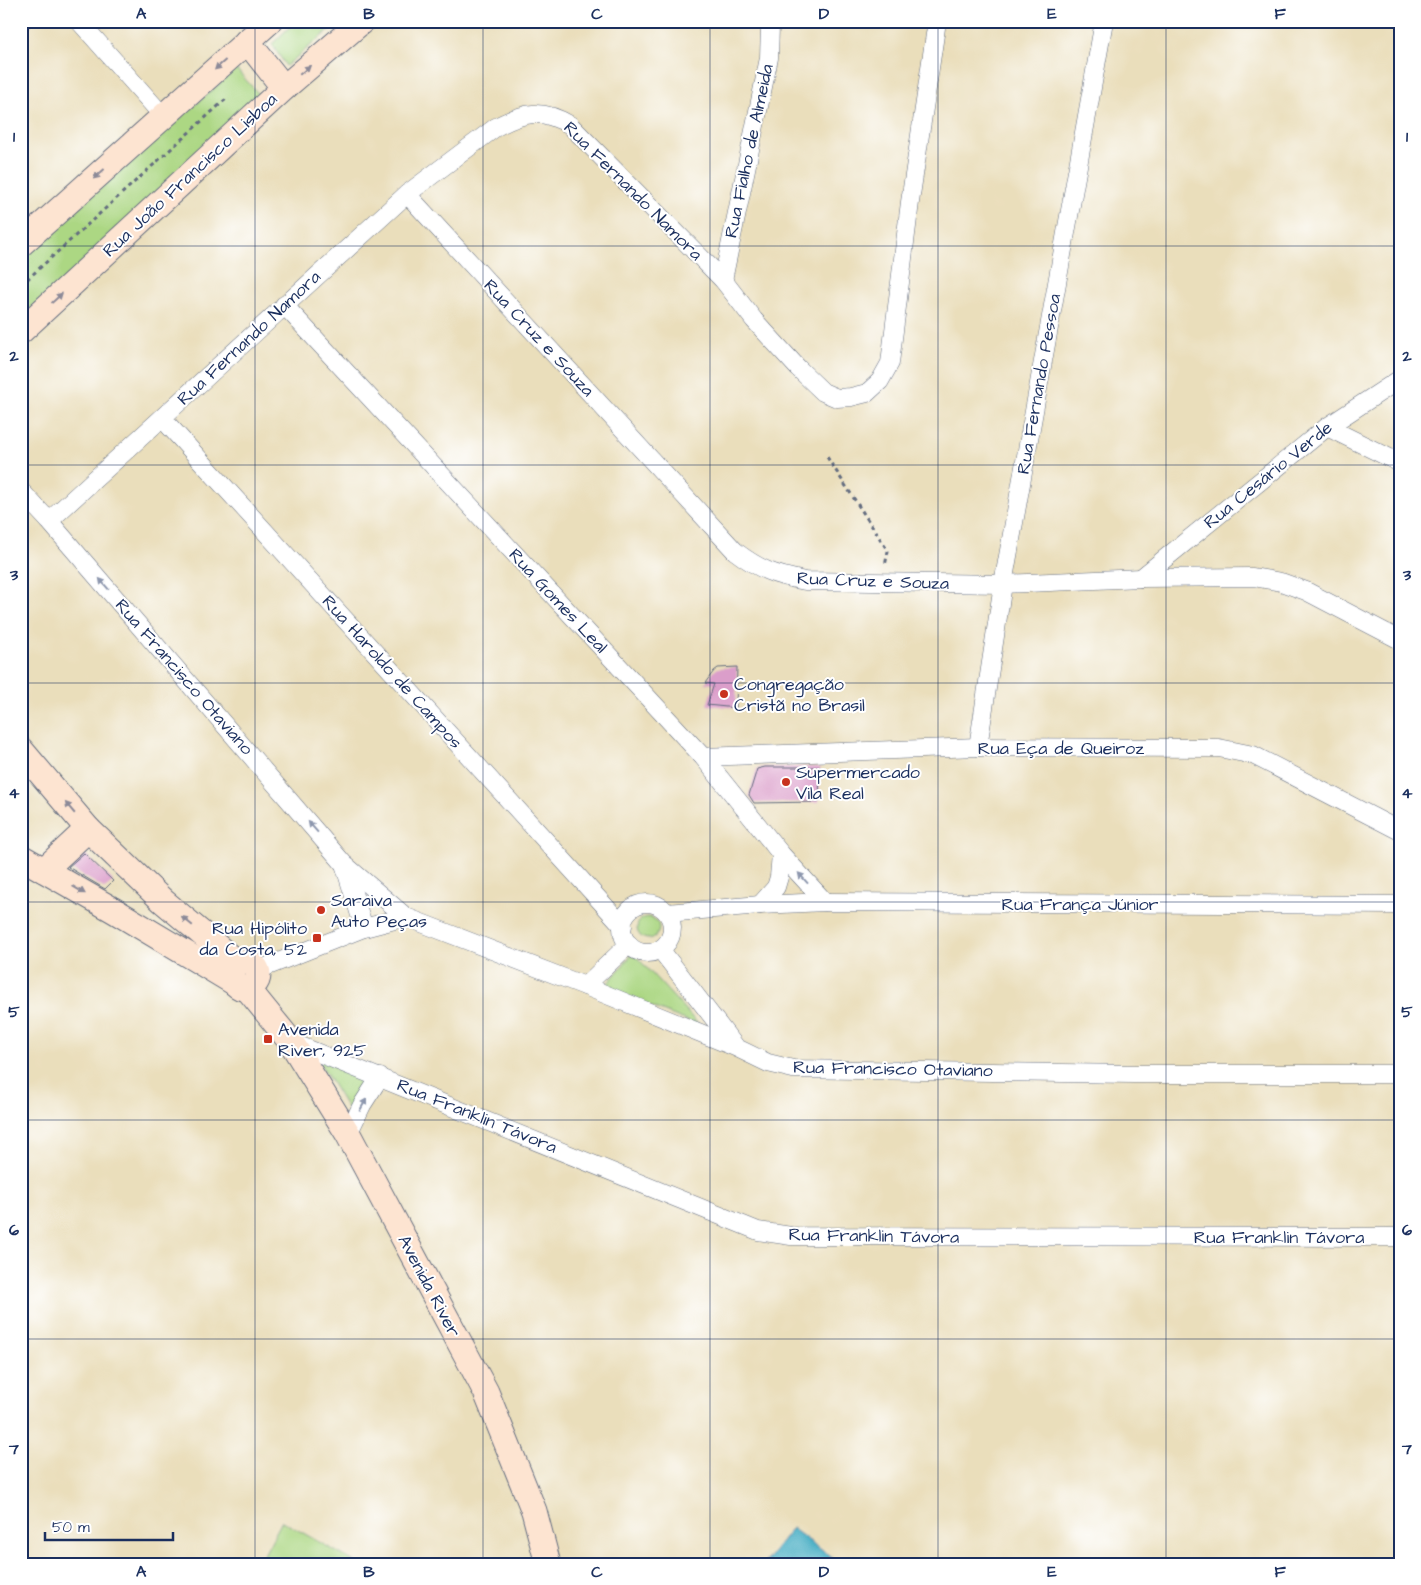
<svg xmlns="http://www.w3.org/2000/svg" width="1421" height="1585" font-family="'Architects Daughter',sans-serif">
<style>
.green{fill:#acd783;stroke:#648370}
.water{fill:#41aac1;stroke:#2e6c90}
.building{fill:#db9eca}
.lines{fill:none;stroke-linecap:round;stroke-linejoin:round}
.street-casing{stroke:#636c7f;stroke-width:19}
.secondary-casing{stroke:#636c7f;stroke-width:27}
.path{stroke:#636c7f;stroke-width:3;stroke-dasharray:4 4;stroke-linecap:butt}
.street{stroke:#fff;stroke-width:18}
.secondary{stroke:#fde4d1;stroke-width:25}
.oneway{fill:#8c8a98}
.oneway2{fill:#8d97ae}
.grid{fill:none;stroke:#1b2f5e;stroke-width:1;stroke-opacity:0.55}
.poi-dot{fill:#c8321e;stroke:#fff;stroke-width:2}
.labels{text-anchor:middle;dominant-baseline:central;stroke-width:4;stroke-linejoin:round;paint-order:stroke}
.street-label{font-size:18px;fill:#1b2f5e;stroke:#fff}
.poi-label{font-size:18px;fill:#1b2f5e;stroke:#fff;text-anchor:start}
.neatline{fill:none;stroke:#1b2f5e;stroke-width:2}
.grid-label{font-size:16px;text-anchor:middle;font-weight:bold;fill:#1b2f5e}
</style>
<rect width="100%" height="100%" fill="#fff"/>
<filter id="ink" filterUnits="userSpaceOnUse"><feTurbulence type="fractalNoise" baseFrequency=".02" numOctaves="2"/><feDisplacementMap in="SourceGraphic" scale="10" xChannelSelector="R" yChannelSelector="G"/><feConvolveMatrix kernelMatrix="1 2 1 2 8 2 1 2 1" color-interpolation-filters="sRGB"/></filter>
<filter id="wash" filterUnits="userSpaceOnUse"><feTurbulence type="fractalNoise" baseFrequency=".0096" numOctaves="4" result="noise"/><feDisplacementMap in="SourceGraphic" scale="20" xChannelSelector="R" yChannelSelector="G"/><feGaussianBlur stdDeviation="1.12" result="paint"/><feColorMatrix in="noise" values="0 0 0 0 0 0 0 0 0 0 0 0 0 0 0 0 0 1.4 0 .05"/><feComposite in="paint" operator="in"/></filter>
<g filter="url(#wash)">
<rect width="100%" height="100%" fill="#eadebb"/>
<g class="green">
<path d="M296 21H340L286 66 272 44Z"/>
<path d="M236 69 266 102 21 318V258Z"/>
<circle cx="648" cy="928" r="11"/>
<path d="M633 953 700 1026 604 988Z"/>
<path d="M316 1057 366 1080 350 1113Z"/>
<path d="M282 1521 358 1564H259Z"/>
</g>
<path class="water" d="M792 1528 835 1560 838 1564H764Z"/>
<g id="blocks">
<g class="building">
<path d="M737 667 736 708 707 705 714 684 705 683 714 671 718 668Z"/>
<path d="M765 767H820L819 802 754 803 749 795 757 769Z"/>
<path d="M84 853 113 881 105 889 68 867Z"/>
</g>
</g>
</g>
<g filter="url(#ink)">
<use href="#blocks" fill-opacity="0" stroke="#636c7f" stroke-width="1"/>
<g class="lines">
<defs>
<g id="street">
<path d="M79 21 163 116"/>
<path d="M21 22 22 21"/>
<path d="M407 194 735 551C760 570 774 575 805 581L1003 584 1141 578 1253 577 1281 582 1306 591 1400 640"/>
<path d="M723 280 769 58 770 26 769 21"/>
<path d="M284 305 703 757 781 854 825 902"/>
<path d="M162 418 623 926"/>
<path d="M1327 427 1400 463"/>
<path d="M21 491 49 521 344 864 406 917 585 986 735 1047 768 1063 793 1069 1133 1074H1400"/>
<path d="M49 521 407 194 496 127C524 112 542 108 570 125L723 280 754 320 798 368 823 392 837 398 851 397 867 393 880 381 890 363 910 202 937 21"/>
<path d="M1141 578 1327 427 1400 379"/>
<path d="M978 747 1003 584 1104 21"/>
<path d="M703 757 978 747 1219 748 1253 755 1400 831"/>
<path d="M344 864 364 928"/>
<circle cx="647" cy="928" r="25"/>
<path d="M760 905 776 887 779 877 781 854"/>
<path d="M667 913 760 905 825 902 1400 905"/>
<path d="M660 949 735 1046"/>
<path d="M258 970 364 928 406 917"/>
<path d="M585 986 629 944"/>
<path d="M291 1042 758 1231 791 1236 1400 1237"/>
<path d="M348 1134 362 1105 380 1077"/>
</g>
<g id="secondary">
<path d="M247 41 284 88"/>
<path d="M21 244 270 21"/>
<path d="M21 331 284 88 362 21"/>
<path d="M21 750 88 829 163 901 238 964"/>
<path d="M21 857 115 911 235 983"/>
<path d="M44 870 88 829"/>
<circle cx="245" cy="975" r="13"/>
<path d="M247 988 291 1042 348 1134 486 1392 534 1511 548 1564"/>
</g>
</defs>
<use href="#street" class="street-casing"/>
<use href="#secondary" class="secondary-casing"/>
<g class="path">
<path d="M21 285 226 99"/>
<path d="M827 457 888 551 885 566"/>
</g>
<use href="#street" class="street"/>
<use href="#secondary" class="secondary"/>
</g>
<defs><path id="oneway-solid" d="M-6-.8H1V-3.2L6.5 0L1 3.2V.8H-6Z" transform="scale(1.25)"/></defs>
<g class="oneway">
<use href="#oneway-solid" transform="translate(220 65) rotate(138)"/>
<use href="#oneway-solid" transform="translate(305 70) rotate(-40)"/>
<use href="#oneway-solid" transform="translate(99 174) rotate(138)"/>
<use href="#oneway-solid" transform="translate(57 298) rotate(-43)"/>
<use href="#oneway-solid" transform="translate(70 808) rotate(-130)"/>
<use href="#oneway-solid" transform="translate(79 890) rotate(31)"/>
<use href="#oneway-solid" transform="translate(187 921) rotate(-140)"/>
</g>
<g class="oneway2">
<use href="#oneway-solid" transform="translate(104 584) rotate(-131)"/>
<use href="#oneway-solid" transform="translate(313 827) rotate(-131)"/>
<use href="#oneway-solid" transform="translate(803 878) rotate(-132)"/>
<use href="#oneway-solid" transform="translate(363 1105) rotate(-61)"/>
</g>
</g>
<path class="grid" d="M255 21V1564M483 21V1564M710 21V1564M938 21V1564M1166 21V1564M21 246H1400M21 465H1400M21 683H1400M21 902H1400M21 1120H1400M21 1339H1400"/>
<g class="poi-dot">
<circle cx="724" cy="694" r="5"/>
<circle cx="786" cy="782" r="5"/>
<circle cx="321" cy="910" r="5"/>
<rect x="312" y="933" width="10" height="10" rx="2.5"/>
<rect x="263" y="1034" width="10" height="10" rx="2.5"/>
</g>
<g class="labels">
<g class="street-label">
<text transform="translate(749 151) rotate(-78)">Rua Fialho de Almeida</text>
<text transform="translate(190 175) rotate(-43)">Rua João Francisco Lisboa</text>
<text transform="translate(633 191) rotate(45)">Rua Fernando Namora</text>
<text transform="translate(249 338) rotate(-43)">Rua Fernando Namora</text>
<text transform="translate(539 338) rotate(47)">Rua Cruz e Souza</text>
<text transform="translate(1039 384) rotate(-80)">Rua Fernando Pessoa</text>
<text transform="translate(1268 475) rotate(-39)">Rua Cesário Verde</text>
<text transform="translate(873 581) rotate(2)">Rua Cruz e Souza</text>
<text transform="translate(558 601) rotate(47)">Rua Gomes Leal</text>
<text transform="translate(392 672) rotate(48)">Rua Haroldo de Campos</text>
<text transform="translate(184 677) rotate(49)">Rua Francisco Otaviano</text>
<text x="1061" y="748">Rua Eça de Queiroz</text>
<text x="1080" y="904">Rua França Júnior</text>
<text transform="translate(893 1069) rotate(1)">Rua Francisco Otaviano</text>
<text transform="translate(477 1116) rotate(22)">Rua Franklin Távora</text>
<text transform="translate(874 1236) rotate(1)">Rua Franklin Távora</text>
<text x="1279" y="1237">Rua Franklin Távora</text>
<text transform="translate(429 1286) rotate(62)">Avenida River</text>
</g>
<g class="poi-label">
<text x="734" y="684">Congregação<tspan x="734" dy="21">Cristã no Brasil</tspan></text>
<text x="796" y="772">Supermercado<tspan x="796" dy="21">Vila Real</tspan></text>
<text x="331" y="900">Saraiva<tspan x="331" dy="21">Auto Peças</tspan></text>
<text x="307" y="928" text-anchor="end">Rua Hipólito<tspan x="307" dy="21">da Costa, 52</tspan></text>
<text x="278" y="1029">Avenida<tspan x="278" dy="21">River, 925</tspan></text>
</g>
</g>
<rect width="1421" height="1585" fill="none" stroke="#fff" stroke-width="55"/>
<path d="M45 1532v8h128v-8" fill="none" stroke="#1b2f5e" stroke-width="2.5"/>
<text x="52" y="1532" font-size="15" fill="#1b2f5e" stroke="#ffffff" stroke-width="4" paint-order="stroke">50 m</text>
<rect x="28" y="28" width="1366" height="1530" class="neatline"/>
<g class="grid-label">
<text x="141" y="19">A</text>
<text x="369" y="19">B</text>
<text x="597" y="19">C</text>
<text x="824" y="19">D</text>
<text x="1052" y="19">E</text>
<text x="1280" y="19">F</text>
<text x="14" y="142">1</text>
<text x="1407" y="142">1</text>
<text x="14" y="361">2</text>
<text x="1407" y="361">2</text>
<text x="14" y="580">3</text>
<text x="1407" y="580">3</text>
<text x="14" y="798">4</text>
<text x="1407" y="798">4</text>
<text x="14" y="1017">5</text>
<text x="1407" y="1017">5</text>
<text x="14" y="1235">6</text>
<text x="1407" y="1235">6</text>
<text x="14" y="1454">7</text>
<text x="1407" y="1454">7</text>
<text x="141" y="1577">A</text>
<text x="369" y="1577">B</text>
<text x="597" y="1577">C</text>
<text x="824" y="1577">D</text>
<text x="1052" y="1577">E</text>
<text x="1280" y="1577">F</text>
</g>
</svg>
